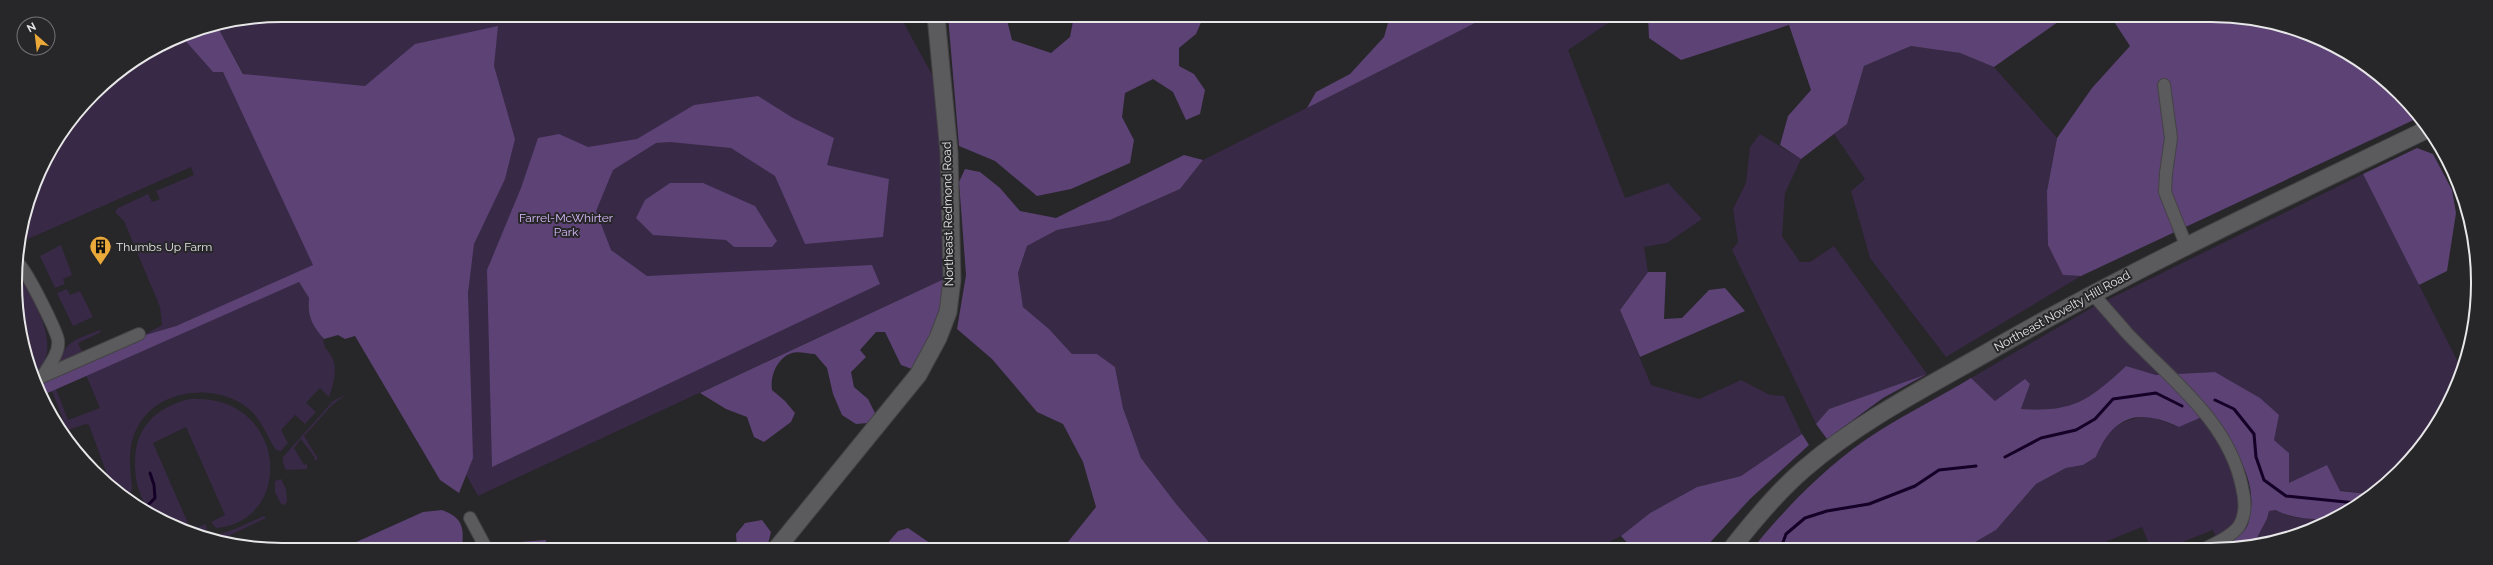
<svg xmlns="http://www.w3.org/2000/svg" width="2493" height="565" font-family="Raleway,sans-serif">
<style>
.green{fill:#382946}
.forest{fill:#5c4275}
.lines{fill:none;stroke-linecap:round;stroke-linejoin:round}
.stream{stroke:#150027;stroke-width:3}
.street-casing{stroke:#444345;stroke-width:14}
.secondary-casing{stroke:#444345;stroke-width:19}
.street{stroke:#5b5a5d;stroke-width:12}
.secondary{stroke:#5b5a5d;stroke-width:17}
.labels{text-anchor:middle;dominant-baseline:central;stroke-width:4;stroke-linejoin:round;paint-order:stroke}
.street-label{font-size:12px;fill:#e7e7e8;stroke:#272628}
.park-label{font-size:12px;fill:#d9bbfb;stroke:#272628}
.poi-label{font-size:12px;fill:#e7e7e8;stroke:#272628;text-anchor:start}
.rim{fill:none;stroke:#e7e7e8;stroke-width:2}
</style>
<rect width="100%" height="100%" fill="#272628"/>
<g class="green">
<path d="M283 15 900 16 941 91 950 276 478 496 216 24 231 20Z"/>
<path d="M1489 16 1617 17 1568 50 1625 198 1668 183 1702 219 1667 243 1644 247 1648 272 1620 310 1651 385 1699 399 1741 380 1770 395 1784 396 1802 434 1741 476 1697 487 1650 513 1621 536 1597 548H1209L1208 541 1177 505 1141 458 1123 408 1115 367 1097 354H1072L1049 329 1023 307 1018 273 1027 246 1057 230 1110 220 1180 189 1203 160Z"/>
<path d="M182 37 213 72H223L314 265 176 326 142 336 162 325 160 307 124 221 115 212 118 208 148 194 152 202 160 199 156 191 194 175 191 167 19 243 24 213 43 164 70 119 106 82Z"/>
<path d="M1911 46 1960 53 1994 67 2057 138 2047 191 2063 275 2081 276 1946 357 1870 258 1851 191 1865 179 1834 134 1847 124 1864 66Z"/>
<path d="M1760 134 1801 159 1785 193 1782 236 1800 262H1810L1834 246 1927 374 1829 409 1816 424 1732 250 1738 242 1733 209 1746 183 1750 147Z"/>
<path d="M2363 174 2459 364H2461L2450 401 2399 472 2369 494 2289 484V453L2274 440 2215 372 2156 375 2126 366C2088 401 2074 412 2021 409L2030 384 1995 401 1971 378 2093 307Z"/>
<path d="M61 245 72 275 63 279 65 284 55 288 40 256Z"/>
<path d="M16 269C31 297 68 351 33 375L24 352Z"/>
<path d="M299 282 309 298C305 327 323 326 325 348 340 362 335 379 329 397L320 388 306 403 316 412 305 424 295 415 281 430 288 443 281 451 276 450C267 437 262 420 249 409 217 382 157 388 137 428 127 447 130 467 132 488L131 492 124 493 109 480 89 425 86 424 62 432 57 424 64 422 52 391 56 389 68 420 100 408 86 375Z"/>
<path d="M67 289 70 295 80 291 93 317 73 326 57 293Z"/>
<path d="M100 330 101 332 78 343 83 354 57 367C65 340 75 340 100 330Z"/>
<path d="M347 394 332 405 304 436 318 459 314 461 315 458 301 439 294 448 304 465 307 464V469L286 470 283 463V457L333 401Z"/>
<path d="M190 399C288 394 296 521 216 528L211 522 225 515 186 427 153 443 191 530 206 524 207 532 199 536C187 533 168 525 157 518 145 509 138 492 136 478 130 436 148 409 190 399Z"/>
<path d="M2149 416 2179 427 2203 416 2228 454 2241 508 2234 523 2222 535 2216 538 2213 530 2167 548 2164 542 2149 544 2142 527 2100 544 2102 548H1965L1996 530 2036 484 2066 468 2083 465 2096 457C2108 427 2117 421 2149 416Z"/>
<path d="M281 479 286 489 287 502 284 505 281 504 275 492V481Z"/>
<path d="M2276 510C2292 521 2315 518 2334 518L2329 523 2253 545 2267 519 2269 511Z"/>
<path d="M264 516 266 518 218 541 207 538 235 529Z"/>
</g>
<g class="forest">
<path d="M948 16H1006L1012 40 1051 53 1070 37 1074 16H1204L1196 34 1179 48V66L1194 74 1205 90 1200 114 1186 120 1173 92 1153 79 1125 93 1122 117 1134 140 1130 163 1071 189 1037 196 995 161 959 146Z"/>
<path d="M1390 16H1489L1307 108 1316 92 1350 74 1384 37Z"/>
<path d="M1648 17H2065L1994 67 1960 53 1911 46 1864 66 1847 124 1801 159 1780 145 1788 116 1811 90 1789 25 1681 60 1649 38Z"/>
<path d="M2111 17H2246L2297 29 2344 51 2387 82 2420 117 2081 276 2063 275 2048 245 2047 191 2057 138 2092 88 2130 46Z"/>
<path d="M216 24 243 74 365 86 415 44 498 26 494 66 515 139 505 179 474 244 468 293 473 458 459 493 440 480 355 336 345 339 338 335 324 339C312 325 307 316 309 298L299 282 41 396 37 385 50 376 142 336 176 326 313 265 223 72H213L182 37 112 78 180 35Z"/>
<path d="M758 96 793 118 834 138 827 165 889 179 883 237 805 244 775 176 731 148 670 142 656 143 613 170 596 211 611 250 647 276 872 265 880 284 492 467 487 270 521 188 538 138 559 134 588 147 637 139 694 105Z"/>
<path d="M2417 148 2433 154 2452 190 2456 213 2447 271 2419 285 2363 174Z"/>
<path d="M1184 155 1203 160 1180 189 1110 220 1057 230 1027 246 1018 273 1023 307 1049 329 1072 354H1097L1115 367 1123 408 1141 458 1177 505 1208 541 1209 548H1063L1096 507 1083 462 1063 424 1037 412 992 359 957 329 966 275 959 182 965 169 980 172 1000 188 1020 211 1056 218Z"/>
<path d="M670 183H703L755 206 777 241 772 247H734L726 240 653 235 636 218 645 200Z"/>
<path d="M1648 272H1666L1664 319 1682 318 1709 290 1725 288 1745 311 1640 357 1620 310Z"/>
<path d="M946 278 940 318 912 369 901 365 885 332H876L860 350 866 357 851 372 854 387 868 399 875 413 868 423 856 424 842 415 833 394 827 368 815 354C808 354 798 351 792 353 777 358 770 376 772 390L785 401 795 413 791 422 764 442 754 437 747 417 726 409 700 393Z"/>
<path d="M2126 366 2156 375 2215 372 2260 398 2279 415 2274 440 2289 453V483L2327 465 2340 491 2369 494C2361 499 2341 517 2333 518 2318 521 2288 518 2276 510L2269 511 2267 519 2253 545 2245 548H2215C2226 542 2239 538 2246 528 2249 525 2249 518 2250 514 2258 477 2230 442 2211 413L2179 427C2139 408 2113 415 2096 457L2083 465 2066 468 2036 484 1996 530 1965 548H1753C1789 504 1831 461 1879 431 1909 412 1941 396 1971 378L1995 401 2025 379 2030 384 2021 409C2074 412 2088 401 2126 366Z"/>
<path d="M1927 374 1883 398 1827 439 1816 424 1829 409Z"/>
<path d="M1802 434 1809 445 1750 499 1705 548H1632L1621 536 1650 513 1697 487 1741 476Z"/>
<path d="M442 510C463 518 464 527 462 548H343L423 512Z"/>
<path d="M762 520 771 532 767 548H737L736 534 745 523Z"/>
<path d="M908 528 937 548H886V545L898 531Z"/>
<path d="M546 540V548H514L520 542Z"/>
</g>
<g class="lines">
<g class="stream">
<path d="M2215 400 2234 409 2254 434 2256 457 2264 480 2286 496 2356 503"/>
<path d="M2005 457 2041 438 2076 430 2095 419 2113 399 2156 393 2182 406"/>
<path d="M148 505 155 498 154 485 150 473"/>
<path d="M1781 548 1786 534 1805 518 1827 511 1869 504 1915 486 1939 470 1976 466"/>
</g>
<defs>
<g id="street">
<path d="M2164 85 2171 138 2166 173 2165 192 2186 245"/>
<path d="M16 261C24 264 56 330 58 340 60 353 48 367 42 377"/>
<path d="M2092 293C2103 306 2115 319 2126 332 2170 379 2229 421 2242 487 2245 499 2246 515 2239 526 2232 536 2217 543 2206 548"/>
<path d="M41 377 139 334"/>
<path d="M470 518 486 548"/>
</g>
<g id="secondary">
<path d="M777 548 918 375 938 338 948 312 952 280 949 152 936 16"/>
<path d="M1732 548C1754 520 1777 492 1804 469 1863 418 1935 383 2002 344 2141 265 2285 198 2428 129"/>
</g>
</defs>
<use href="#street" class="street-casing"/>
<use href="#secondary" class="secondary-casing"/>
<use href="#street" class="street"/>
<use href="#secondary" class="secondary"/>
</g>
<defs>
<symbol id="building-pin" viewBox="-11 -11 22 30"><path d="M0 17L-7.5 6A9.5 9.5 0 1 1 7.5 6Z" fill="#eba939" stroke="#272628"/><path d="M-4-6H4V6H1V3H-1V6H-4ZM-2.5-4.3h1.7v1.8h-1.7ZM.8-4.3h1.7v1.8H.8ZM-2.5-1h1.7V.8h-1.7ZM.8-1h1.7V.8H.8Z" fill="#111"/></symbol>
</defs>
<g fill-rule="evenodd">
<use href="#building-pin" x="88" y="234" width="25" height="34"/>
</g>
<g class="labels">
<g class="street-label">
<text transform="translate(948 214) rotate(-91)">Northeast Redmond Road</text>
<text transform="translate(2062 311) rotate(-29)">Northeast Novelty Hill Road</text>
</g>
<g class="park-label">
<text x="566" y="218">Farrel-McWhirter<tspan x="566" dy="14">Park</tspan></text>
</g>
<g class="poi-label">
<text x="116" y="247">Thumbs Up Farm</text>
</g>
</g>
<path d="M0 0H2493V565H0ZM282 22H2211A260 260 0 0 1 2471 282V283A260 260 0 0 1 2211 543H282A260 260 0 0 1 22 283V282A260 260 0 0 1 282 22Z" fill="#272628" fill-rule="evenodd"/>
<path class="rim" d="M282 22H2211A260 260 0 0 1 2471 282V283A260 260 0 0 1 2211 543H282A260 260 0 0 1 22 283V282A260 260 0 0 1 282 22Z"/>
<g transform="translate(36 36) rotate(332)"><circle r="19" fill="#272628" stroke="#747375"/>
<path d="M0-3L7 15L0 10L-7 15Z" fill="#eba939"/>
<text y="-6" font-size="11" font-weight="bold" text-anchor="middle" fill="#e7e7e8">N</text>
</g>
</svg>
